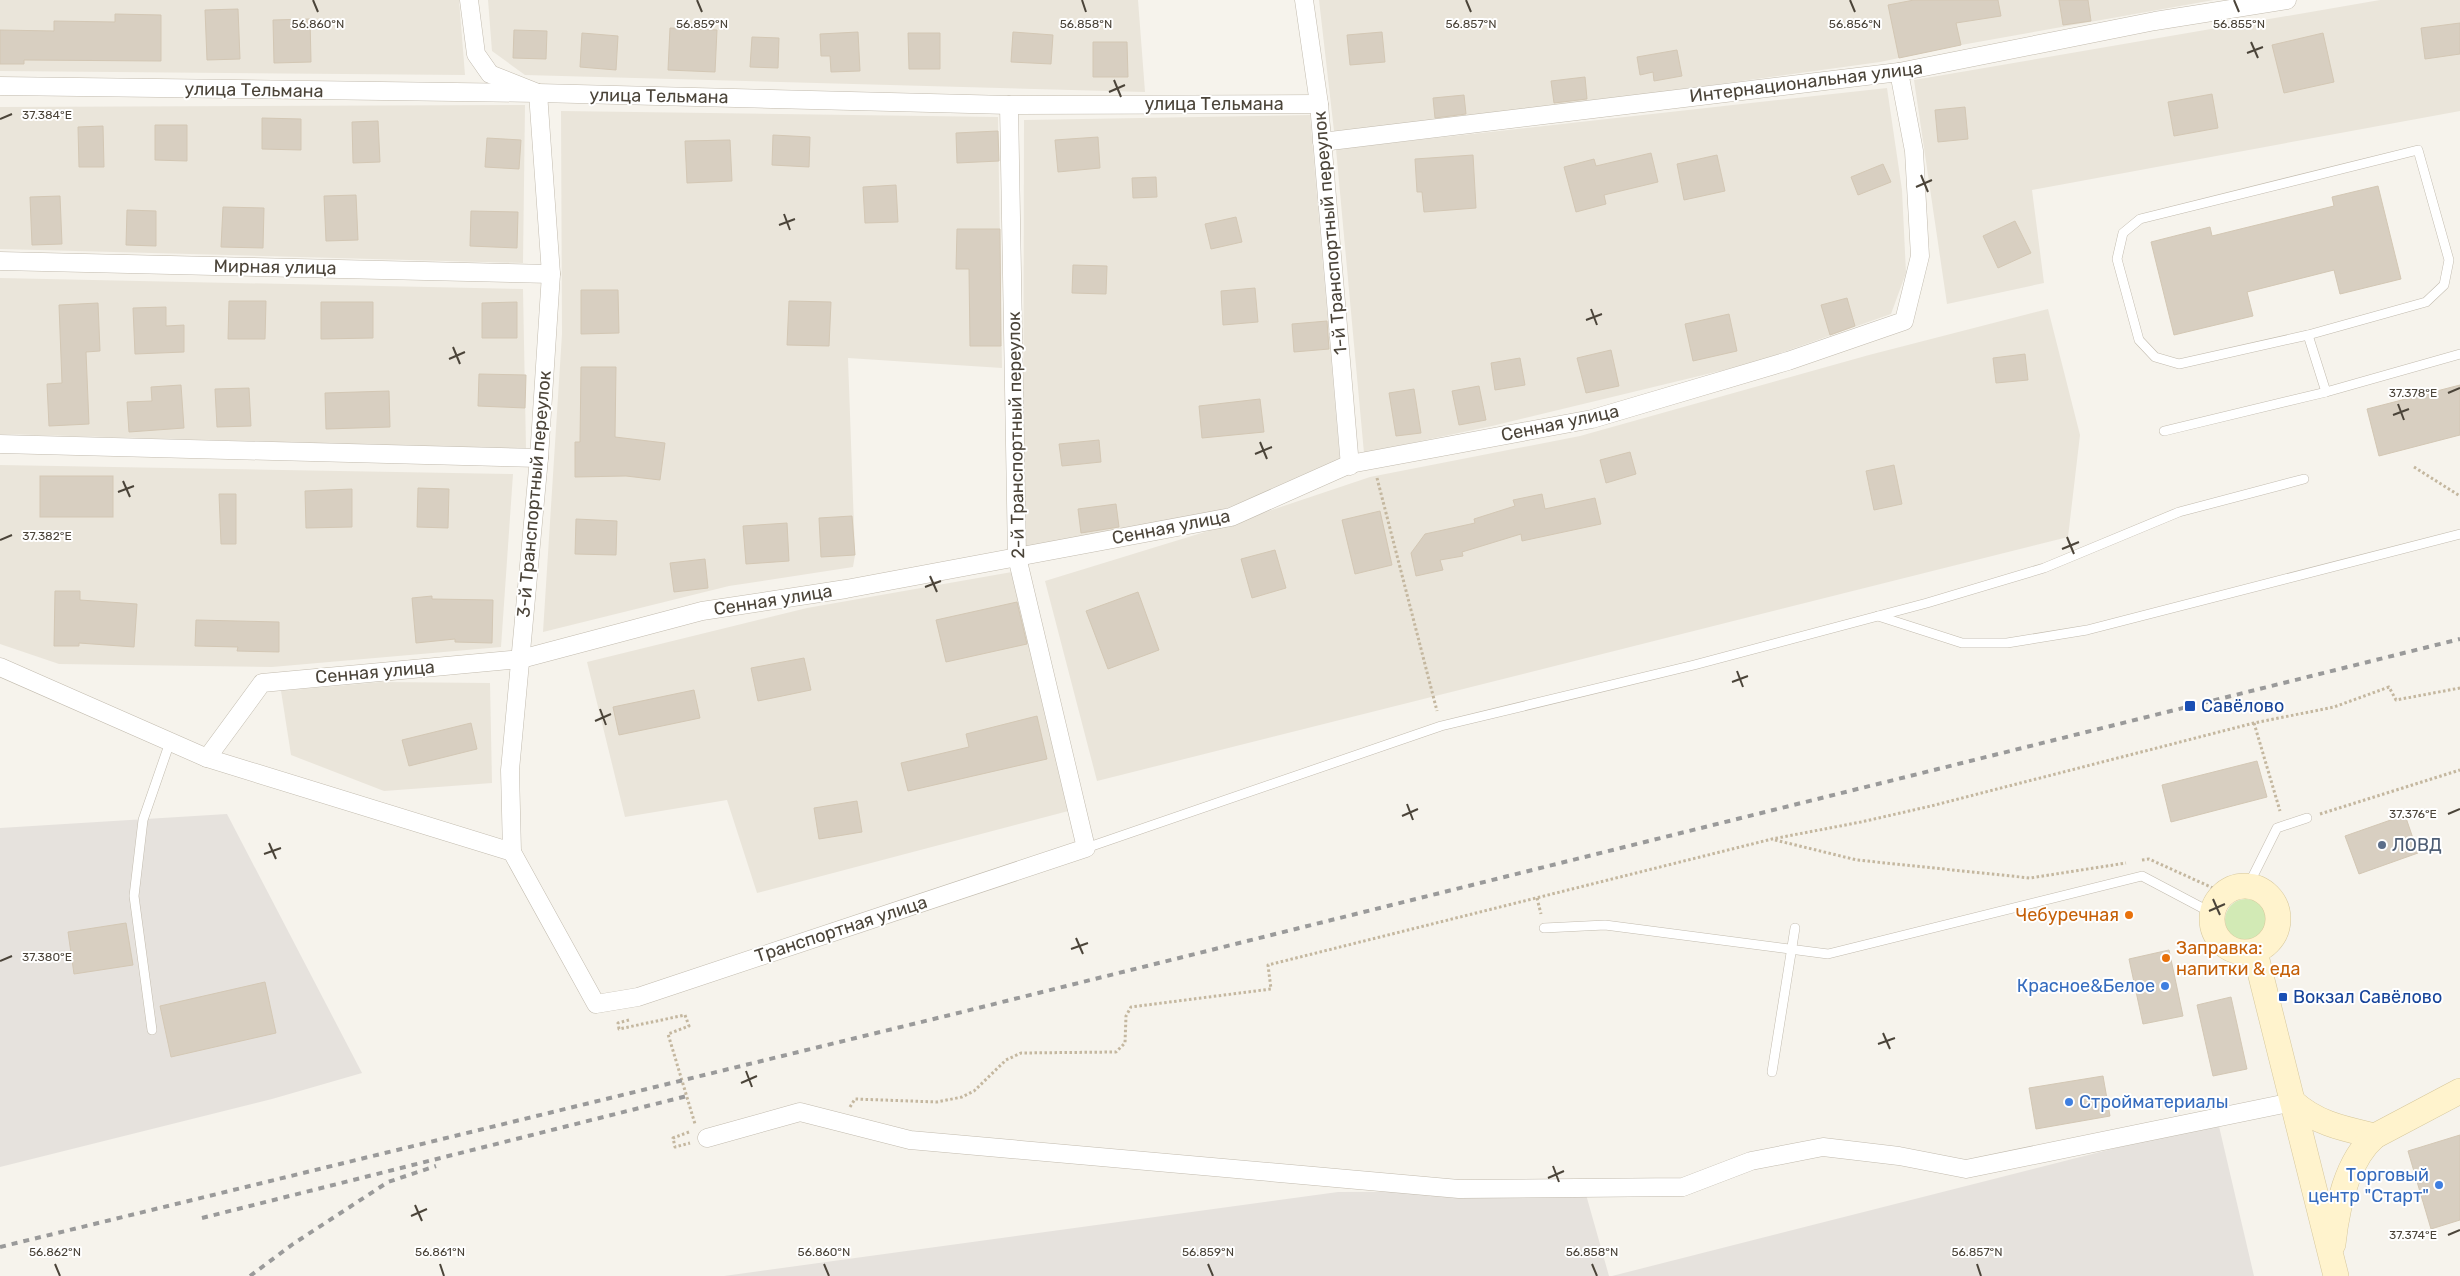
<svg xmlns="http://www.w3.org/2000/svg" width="2460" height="1276" font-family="Rubik,sans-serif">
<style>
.residential{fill:#eae5da}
.industrial{fill:#e6e2dd}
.green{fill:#d2eab5}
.building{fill:#d8cfc1;stroke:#d3c7b4}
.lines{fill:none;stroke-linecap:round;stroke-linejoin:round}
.lane-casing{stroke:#c2bbae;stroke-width:10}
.street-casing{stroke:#c2bbae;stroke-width:19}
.secondary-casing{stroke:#d6c79b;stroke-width:26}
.path{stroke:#c4b79f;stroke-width:3;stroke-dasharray:2.5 2.5;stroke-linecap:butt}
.lane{stroke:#fff;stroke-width:9}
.street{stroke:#fff;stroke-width:18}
.secondary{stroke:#fff3cd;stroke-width:25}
.rail{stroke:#9a9a9a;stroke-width:4;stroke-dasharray:6 6;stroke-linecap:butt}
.ticks{fill:none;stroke:#4b4439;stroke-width:2}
.transit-dot{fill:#1a4fb4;stroke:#fff;stroke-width:2}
.service-dot{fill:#5c6f8a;stroke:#fff;stroke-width:2}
.food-dot{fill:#e8710a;stroke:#fff;stroke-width:2}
.shop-dot{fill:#3f7fe0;stroke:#fff;stroke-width:2}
.labels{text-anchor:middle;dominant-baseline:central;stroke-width:4;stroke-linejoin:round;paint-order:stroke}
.street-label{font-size:18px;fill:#4b4439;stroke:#fff}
.transit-label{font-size:18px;fill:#164399;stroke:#fff;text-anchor:start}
.service-label{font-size:18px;fill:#4e5e75;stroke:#fff;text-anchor:start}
.food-label{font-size:18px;fill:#c56008;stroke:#fff;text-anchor:end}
.shop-label{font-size:18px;fill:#366cbe;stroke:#fff;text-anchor:end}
.ticks-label{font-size:12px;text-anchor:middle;fill:#4b4439;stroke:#fff;stroke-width:4;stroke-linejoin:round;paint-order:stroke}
</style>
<rect width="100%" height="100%" fill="#f6f3ec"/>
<g class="residential">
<path d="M0 0H459L465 75 0 71Z"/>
<path d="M488 0H1138L1145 92 525 75 492 51Z"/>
<path d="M1319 0H2214L1961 45 1880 62 1435 123 1334 131Z"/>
<path d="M2380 0H2460V111L2032 190 2044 283 1947 304 1914 80Z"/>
<path d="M1887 88 1902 190 1906 273 1891 314 1753 363 1492 426 1364 453 1336 149Z"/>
<path d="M525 105 523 263 0 249V107Z"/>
<path d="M561 111 998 117 1002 368 848 358 855 555 853 567 729 586 543 632 562 334Z"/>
<path d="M1310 115 1340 461 1220 511 1023 548 1024 120Z"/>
<path d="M0 278 523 289 526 449 0 434Z"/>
<path d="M2048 309 2080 435 2068 537 1097 781 1045 581 1221 527 1370 477 1580 436 1869 355Z"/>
<path d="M0 465 513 474 501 647 272 667 59 664 0 644Z"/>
<path d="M1012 572 1076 809 757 893 727 800 625 817 587 662 807 608Z"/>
<path d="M381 682 490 683 492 783 384 791 291 755 281 691Z"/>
</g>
<g class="industrial">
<path d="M227 814 362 1073 272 1099 0 1167V828Z"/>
<path d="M2218 1122 2254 1276H1612Z"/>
<path d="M1585 1191 1609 1276H724L1338 1192Z"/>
</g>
<circle class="green" cx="2246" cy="920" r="21"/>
<g class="building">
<path d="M1914 0H1998L2001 16 1956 23 1961 45 1899 58 1888 5Z"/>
<path d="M2059 0H2088L2091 21 2063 25Z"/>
<path d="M238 9 240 59 207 60 205 10Z"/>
<path d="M115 14 161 15V61L24 60V64H0V30L54 31V21L115 22Z"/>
<path d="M310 19 311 62 274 63 273 20Z"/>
<path d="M2460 23V54L2425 59 2421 28Z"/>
<path d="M670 28 717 30 715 72 668 70Z"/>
<path d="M514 30 547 31 546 59 513 58Z"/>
<path d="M858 32 860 71 831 72 830 56H821L820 34Z"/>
<path d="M1013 32 1053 35 1051 64 1011 62Z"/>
<path d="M1382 32 1385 62 1350 65 1347 35Z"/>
<path d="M582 33 618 36 616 70 580 67Z"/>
<path d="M908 33H940V69H909Z"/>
<path d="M2323 33 2334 82 2284 93 2272 45Z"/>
<path d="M752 37 779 38 778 68 750 67Z"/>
<path d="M1093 42H1127L1128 77H1093Z"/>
<path d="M1677 50 1682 76 1654 81 1653 72 1640 75 1637 57Z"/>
<path d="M1585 77 1587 99 1554 103 1551 81Z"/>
<path d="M2212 94 2218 128 2174 136 2168 102Z"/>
<path d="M1464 95 1466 114 1435 118 1433 98Z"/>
<path d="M1965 107 1968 139 1938 142 1935 110Z"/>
<path d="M262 118 301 119V150L262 149Z"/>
<path d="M378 121 380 162 353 163 352 122Z"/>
<path d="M155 125H187V161L155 160Z"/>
<path d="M103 126 104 167H79L78 127Z"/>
<path d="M998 131 999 161 957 163 956 133Z"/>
<path d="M773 135 810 137 809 167 772 165Z"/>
<path d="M1098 137 1100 168 1058 172 1055 140Z"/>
<path d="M487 138 521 140 519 169 485 167Z"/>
<path d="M730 140 732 181 687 183 685 141Z"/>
<path d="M1651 153 1658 182 1604 195 1606 204 1576 212 1564 167 1594 159 1596 166Z"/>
<path d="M1473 155 1476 208 1424 212 1422 192H1417L1415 159Z"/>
<path d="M1717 155 1725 191 1684 200 1677 164Z"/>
<path d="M1883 164 1891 182 1858 195 1851 177Z"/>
<path d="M1156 177 1157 197 1133 198 1132 178Z"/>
<path d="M896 185 898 222 865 223 863 187Z"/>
<path d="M2378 186 2401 279 2340 294 2334 270 2247 292 2253 316 2174 335 2151 242 2210 227 2212 236 2334 206 2332 197Z"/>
<path d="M356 195 358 240 326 241 324 196Z"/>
<path d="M60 196 62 244 32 245 30 197Z"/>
<path d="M223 207 264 208 263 248 221 247Z"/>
<path d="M127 210 156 211V246L126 245Z"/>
<path d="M471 211 518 212 517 248 470 246Z"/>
<path d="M1236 217 1242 242 1211 249 1205 224Z"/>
<path d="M2015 221 2031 253 1998 268 1983 236Z"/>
<path d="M957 229H1000L1001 346H970L969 269H956Z"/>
<path d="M1073 265 1107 266 1106 294 1072 293Z"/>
<path d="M1255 288 1258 322 1223 325 1221 291Z"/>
<path d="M581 290H618L619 333 581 334Z"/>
<path d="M1847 298 1855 326 1830 335 1821 305Z"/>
<path d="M229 301H266L265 339H228Z"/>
<path d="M789 301 831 302 829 346 787 345Z"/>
<path d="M321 302H373V338L321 339Z"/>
<path d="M517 302V338H482V303Z"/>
<path d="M98 303 100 351 86 352 89 424 49 426 47 384 62 383 59 305Z"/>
<path d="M166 307V326L184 325V352L135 354 133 308Z"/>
<path d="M1729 314 1737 351 1693 361 1685 324Z"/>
<path d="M1327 321 1329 349 1294 352 1292 324Z"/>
<path d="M1611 350 1619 386 1586 393 1577 358Z"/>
<path d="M2025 354 2028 380 1996 383 1993 358Z"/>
<path d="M1520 358 1525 385 1495 390 1491 363Z"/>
<path d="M581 367H616L615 437 665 443 660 480 626 476 575 477V442H580Z"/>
<path d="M479 374 526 375 525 408 478 406Z"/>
<path d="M181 385 184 428 129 432 127 402 152 401 151 387Z"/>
<path d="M2460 385V435L2379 456 2367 409Z"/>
<path d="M1479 386 1486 420 1459 425 1452 391Z"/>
<path d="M249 388 251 426 217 427 215 389Z"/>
<path d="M1414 389 1421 433 1396 436 1389 393Z"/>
<path d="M389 391 390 427 326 429 325 393Z"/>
<path d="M1260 399 1264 432 1202 438 1199 406Z"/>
<path d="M1099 440 1101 462 1062 466 1059 444Z"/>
<path d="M1630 452 1636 474 1606 483 1600 460Z"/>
<path d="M1894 465 1902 504 1874 510 1866 471Z"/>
<rect x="40" y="476" width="73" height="41"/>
<path d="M418 488 449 489 448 528 417 527Z"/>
<path d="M352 489V527L306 528 305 491Z"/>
<path d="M219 494H236V544H221Z"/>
<path d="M1542 494 1545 509 1595 498 1601 524 1522 541 1521 534 1462 552 1463 556 1440 560 1443 570 1416 576 1411 553 1425 534 1475 523 1474 519 1515 506 1513 500Z"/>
<path d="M1116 504 1119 527 1081 533 1078 509Z"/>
<path d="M1380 511 1392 565 1355 574 1342 520Z"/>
<path d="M852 516 855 555 821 557 819 518Z"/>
<path d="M576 519 617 521 616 555 575 554Z"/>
<path d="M787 523 789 561 746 564 743 526Z"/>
<path d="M1275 550 1286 588 1252 598 1241 559Z"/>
<path d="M705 559 708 588 674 592 670 563Z"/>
<path d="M55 591H80V600L137 604 134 647 79 643V646H54Z"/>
<path d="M1138 592 1159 650 1108 669 1086 611Z"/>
<path d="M432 596V599L493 600 492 643 455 642V639L416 643 412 598Z"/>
<path d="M1017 602 1027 644 946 662 936 620Z"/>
<path d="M196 620 279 622V652L237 651 238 647 195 646Z"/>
<path d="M804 658 811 690 758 701 751 668Z"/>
<path d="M694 690 700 718 619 735 613 707Z"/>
<path d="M1037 716 1047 759 908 791 901 763 969 747 966 734Z"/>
<path d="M471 723 477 749 409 766 402 740Z"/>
<path d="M2257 761 2267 797 2171 822 2162 785Z"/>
<path d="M857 801 862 832 819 839 814 808Z"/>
<path d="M2405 815 2418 853 2359 874 2345 836Z"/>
<path d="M126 923 133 965 74 974 68 932Z"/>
<path d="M2169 950 2183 1016 2143 1024 2129 959Z"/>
<path d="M265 982 276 1033 171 1057 160 1006Z"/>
<path d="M2231 997 2247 1069 2213 1076 2197 1005Z"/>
<path d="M2103 1076 2110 1116 2036 1129 2029 1088Z"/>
<path d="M2460 1135V1220L2431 1229 2408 1151Z"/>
</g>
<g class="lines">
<defs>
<g id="lane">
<path d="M2418 150 2449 260 2444 285 2426 302 2308 335 2179 364 2155 357 2139 340 2117 259 2123 233 2140 219Z"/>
<path d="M2308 335 2326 392 2460 354"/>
<path d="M2164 431 2326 392"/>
<path d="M1878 616 1962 643H2007L2087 630 2460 534"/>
<path d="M1086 848 1441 726 1694 665 1927 603 2044 568 2179 512 2304 479"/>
<path d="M2248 886 2277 828 2307 818"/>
<path d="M1544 928 1605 925 1828 954 2142 876 2212 913"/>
<path d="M152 1030 134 896 143 820 170 742"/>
<path d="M1772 1072 1795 928"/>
</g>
<g id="street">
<path d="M469 0 476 54 490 74 538 93 551 274 539 458 510 770 512 852 596 1004 638 997 1086 848 1017 557 1009 105"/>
<path d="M1304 0 1319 104 1350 466"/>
<path d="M0 86 538 93 1009 105 1319 104"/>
<path d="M1322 142 1899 72 2155 21 2287 0"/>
<path d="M0 261 551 274"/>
<path d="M0 444 539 458"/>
<path d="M0 667 207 758 512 852"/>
<path d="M207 758 262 683 521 659 702 611 846 589 1231 517 1350 464 1592 419 1788 361 1904 321 1920 256 1914 151 1899 72"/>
<path d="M707 1138 800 1112 910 1140 1459 1189 1683 1187 1751 1161 1823 1147 1899 1156 1966 1169 2293 1102"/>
</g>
<g id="secondary">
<circle cx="2245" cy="919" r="33"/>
<path d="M2255 952 2336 1276"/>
<path d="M2293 1102C2317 1124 2345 1129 2375 1136"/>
<path d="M2333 1244C2337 1208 2346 1161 2375 1136L2460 1091"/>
</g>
</defs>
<use href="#lane" class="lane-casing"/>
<use href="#street" class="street-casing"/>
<use href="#secondary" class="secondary-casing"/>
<g class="path">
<path d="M2414 467 2460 496"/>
<path d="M1377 478 1437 711"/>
<path d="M2254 723 2280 811"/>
<path d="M2320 814 2460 770"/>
<path d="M1775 840 1857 860 2030 878 2126 863"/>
<path d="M2142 860 2149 859 2224 893"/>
<path d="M1537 898 1541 914"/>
<path d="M629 1020 618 1023 619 1029 685 1015 689 1026 668 1034 695 1124"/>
<path d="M850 1107 855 1099 937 1102 962 1097 974 1091 1006 1060 1021 1053 1116 1052 1125 1043 1126 1016 1131 1007 1271 989 1268 965 1772 839 1861 822 1931 806 2254 723 2334 707 2389 687 2396 700 2460 688"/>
<path d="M689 1132 673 1138 675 1147 690 1143"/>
</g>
<use href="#lane" class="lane"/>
<use href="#street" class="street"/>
<use href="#secondary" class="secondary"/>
<g class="rail">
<path d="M202 1218 687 1096"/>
<path d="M0 1247 954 1014 2460 639"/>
<path d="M250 1276 293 1244 388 1182 436 1166"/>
</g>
</g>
<path class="ticks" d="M313 0 318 12M697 0 702 12M1082 0 1086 12M1466 0 1471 12M1850 0 1855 12M2234 0 2239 12M2251 42 2258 58M2247 53 2263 47M1114 80 1121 97M1109 92 1125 85M0 119 12 114M1921 175 1928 192M1916 187 1932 180M784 214 790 230M779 225 795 219M1591 309 1597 325M1586 320 1602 314M453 347 460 364M449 359 465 352M2448 393 2460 388M2398 404 2404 420M2393 415 2409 409M1260 442 1267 459M1255 454 1272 447M123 481 130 497M118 492 134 486M2067 537 2074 554M0 540 12 535M2062 549 2079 542M930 576 937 592M925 587 941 581M1737 671 1743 687M1732 682 1748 676M600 709 606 725M595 721 611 714M1407 804 1413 820M2448 814 2460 809M1402 816 1418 809M269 843 276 859M264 854 281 848M2213 899 2220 915M2209 911 2225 904M1076 938 1083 954M1071 949 1088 943M0 961 12 956M1883 1033 1890 1049M1878 1044 1895 1038M746 1071 752 1087M741 1083 757 1076M1553 1166 1559 1182M1548 1178 1564 1171M415 1205 422 1221M411 1216 427 1209M2448 1235 2460 1230M55 1264 60 1276M440 1264 444 1276M824 1264 829 1276M1208 1264 1213 1276M1592 1264 1597 1276M1977 1264 1981 1276"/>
<g class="transit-dot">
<rect x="2184" y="700" width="12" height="12" rx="2.5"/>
<rect x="2278" y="992" width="10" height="10" rx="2.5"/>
</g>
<circle class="service-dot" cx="2382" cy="845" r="5"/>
<g class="food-dot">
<circle cx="2129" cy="915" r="5"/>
<circle cx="2166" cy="958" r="5"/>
</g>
<g class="shop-dot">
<circle cx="2165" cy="986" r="5"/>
<circle cx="2069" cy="1102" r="5"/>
<circle cx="2439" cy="1185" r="5"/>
</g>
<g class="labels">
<g class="street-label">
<text transform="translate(1806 82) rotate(-7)">Интернациональная улица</text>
<text transform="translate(254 90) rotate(1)">улица Тельмана</text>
<text transform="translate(659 96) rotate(1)">улица Тельмана</text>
<text x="1214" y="104">улица Тельмана</text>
<text transform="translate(1330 233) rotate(-95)">1-й Транспортный переулок</text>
<text transform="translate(275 267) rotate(1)">Мирная улица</text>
<text transform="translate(1560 423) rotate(-12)">Сенная улица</text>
<text transform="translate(1016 435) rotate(-91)">2-й Транспортный переулок</text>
<text transform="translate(534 494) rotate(-85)">3-й Транспортный переулок</text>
<text transform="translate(1171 527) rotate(-11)">Сенная улица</text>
<text transform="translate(773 600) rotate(-9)">Сенная улица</text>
<text transform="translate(375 672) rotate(-5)">Сенная улица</text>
<text transform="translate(841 929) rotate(-18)">Транспортная улица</text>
</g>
<g class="transit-label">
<text x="2201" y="706">Савёлово</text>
<text x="2293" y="997">Вокзал Савёлово</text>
</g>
<g class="service-label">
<text x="2392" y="845">ЛОВД</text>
</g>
<g class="food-label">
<text x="2119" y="915">Чебуречная</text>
<text x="2176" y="948" text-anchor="start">Заправка:<tspan x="2176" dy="21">напитки &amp; еда</tspan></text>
</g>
<g class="shop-label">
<text x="2155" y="986">Красное&amp;Белое</text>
<text x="2079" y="1102" text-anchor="start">Стройматериалы</text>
<text x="2429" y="1175">Торговый<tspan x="2429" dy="21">центр "Старт"</tspan></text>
</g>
</g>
<g class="ticks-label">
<text x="318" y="28">56.860°N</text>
<text x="702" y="28">56.859°N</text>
<text x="1086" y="28">56.858°N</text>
<text x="1471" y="28">56.857°N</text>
<text x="1855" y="28">56.856°N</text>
<text x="2239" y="28">56.855°N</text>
<text x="47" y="119">37.384°E</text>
<text x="2413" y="397">37.378°E</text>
<text x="47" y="540">37.382°E</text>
<text x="2413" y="818">37.376°E</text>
<text x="47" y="961">37.380°E</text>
<text x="2413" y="1239">37.374°E</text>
<text x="55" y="1256">56.862°N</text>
<text x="440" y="1256">56.861°N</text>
<text x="824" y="1256">56.860°N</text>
<text x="1208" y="1256">56.859°N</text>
<text x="1592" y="1256">56.858°N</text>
<text x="1977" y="1256">56.857°N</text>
</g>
</svg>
